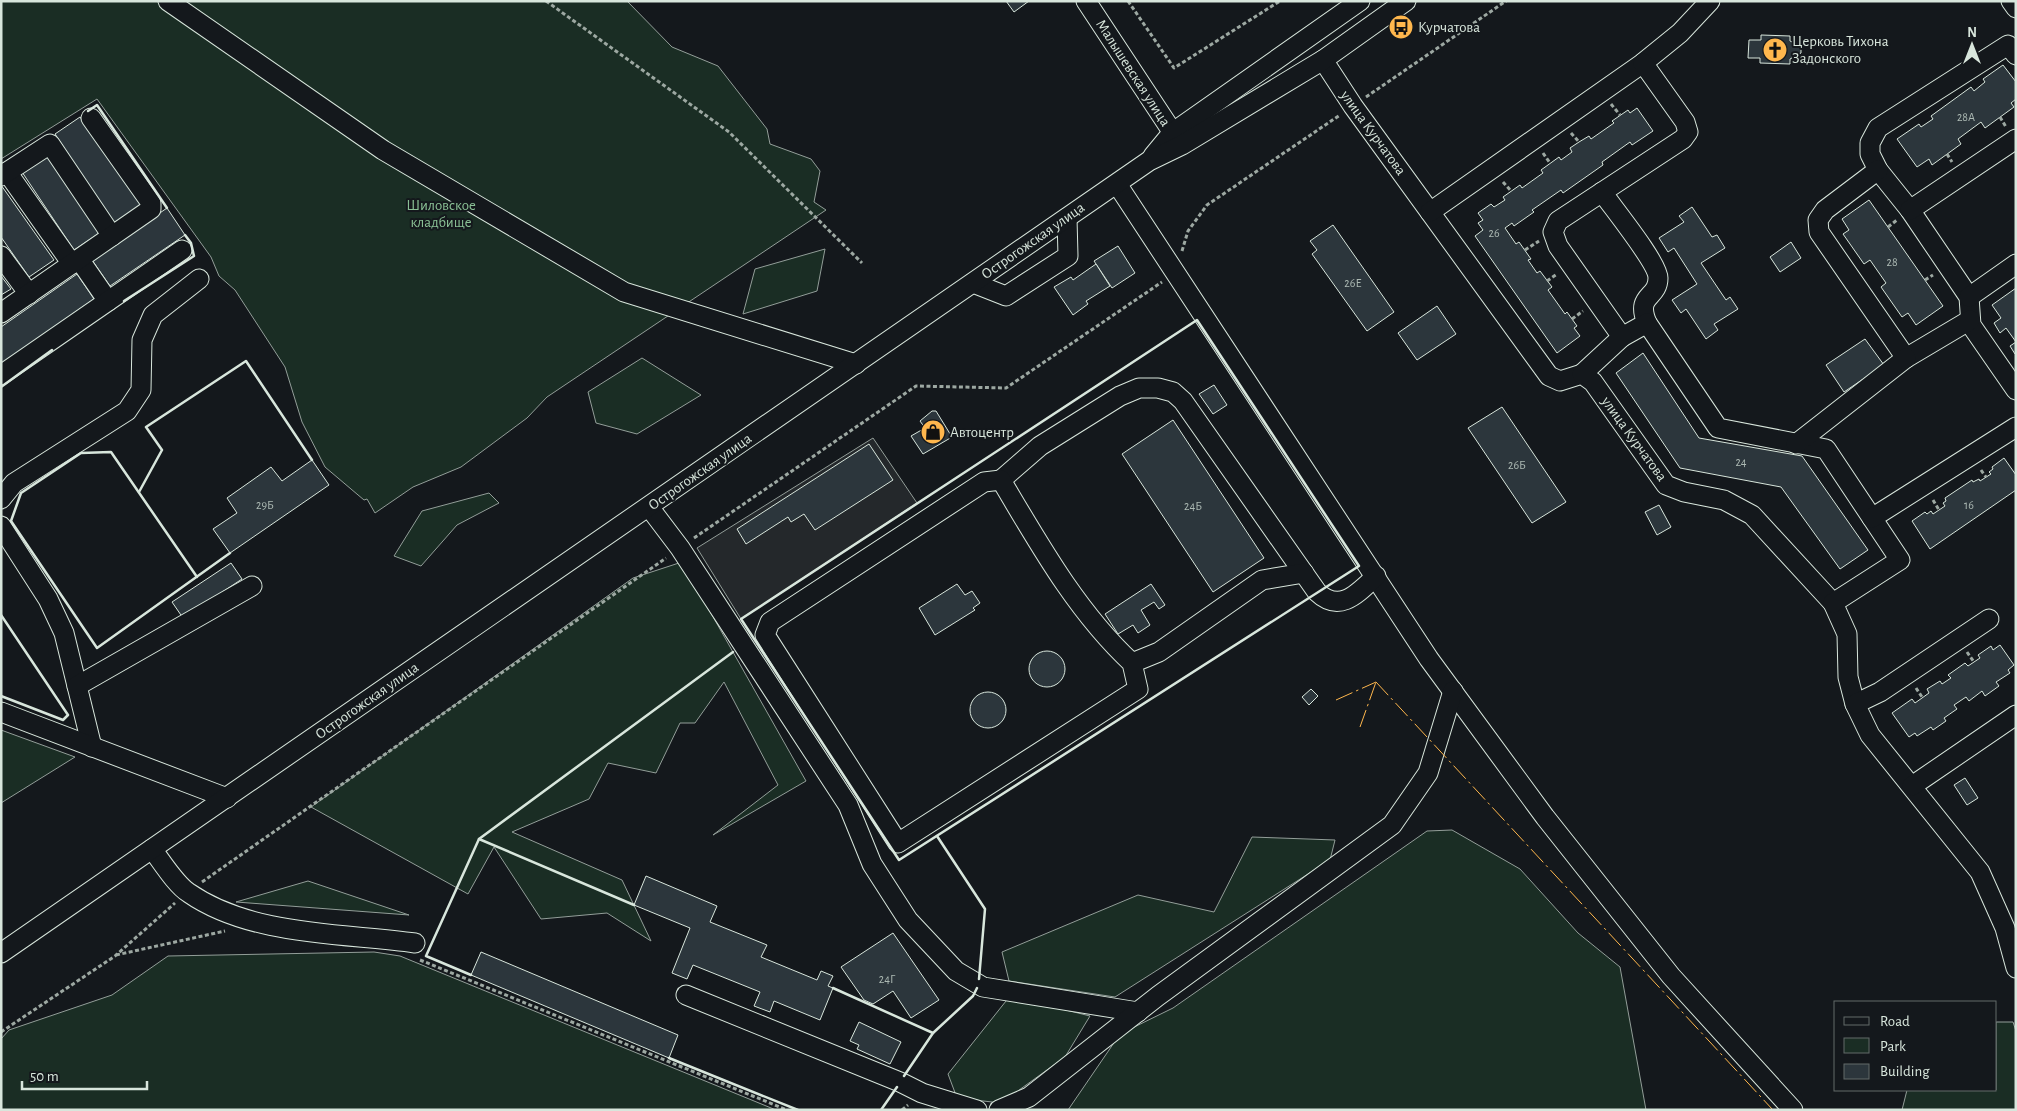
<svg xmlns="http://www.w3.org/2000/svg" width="2017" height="1111" font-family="'Alegreya Sans',sans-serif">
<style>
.green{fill:#1a2d24;stroke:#939e99}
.parking{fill:#24282b;stroke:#939e99}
.building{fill:#2c363c;stroke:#d8e6dc}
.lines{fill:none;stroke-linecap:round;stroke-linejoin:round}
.minor-casing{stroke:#d8e6dc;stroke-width:21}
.path{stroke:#9da8a2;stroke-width:3;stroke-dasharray:4 2.5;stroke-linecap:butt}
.minor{stroke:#14181c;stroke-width:19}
.wall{stroke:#d8e6dc;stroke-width:2.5}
.power{stroke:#ffb74d;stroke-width:1;stroke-dasharray:18 4 2.5 4;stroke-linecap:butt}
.labels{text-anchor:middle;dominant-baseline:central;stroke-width:4;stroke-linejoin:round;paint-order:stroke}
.number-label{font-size:12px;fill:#adbab4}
.poi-label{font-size:15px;fill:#d8e6dc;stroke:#14181c;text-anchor:start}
.street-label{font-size:15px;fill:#d8e6dc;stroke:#14181c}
.park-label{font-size:15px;fill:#8ac095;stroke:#14181c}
</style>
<rect width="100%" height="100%" fill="#14181c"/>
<g class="green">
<path d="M1 1H627L672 47 718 66 767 129 770 144 811 159 820 171 814 202 826 210 547 397 527 418 461 467 413 487 375 513 367 499 364 500 325 467 302 422 285 367 235 290 219 276 211 257 97 99 1 159Z"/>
<path d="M825 249 817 291 743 314 755 269Z"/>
<path d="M642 358 701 395 637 434 596 423 588 392Z"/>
<path d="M489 493 499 503 457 525 421 566 394 556 422 511Z"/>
<path d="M682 562 806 781 713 835 778 785 724 682 695 723H680L656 773 608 763 589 799 512 832 622 880 651 941 607 913 541 919 494 847 468 894 311 807 633 578Z"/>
<path d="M1 730 75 757 1 803Z"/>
<path d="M1452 830 1520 869 1578 933 1620 967 1646 1110H1068L1120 1034 1173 1008 1427 831Z"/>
<path d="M1252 837 1335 840 1330 860 1115 997 1009 981 1002 952 1138 895 1214 912Z"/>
<path d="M308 881 409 915 236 902Z"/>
<path d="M374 952 400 956 776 1110H1V1039L9 1030 112 995 168 956Z"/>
<path d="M1010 996 1090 1016 1065 1057 1001 1103 957 1098 948 1074Z"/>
<path d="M1996 1022H2013L2016 1031V1110H1902L1907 1090H1996Z"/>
</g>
<path class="parking" d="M873 438 917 503 741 619 697 548Z"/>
<g class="building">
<path d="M1006 1H1029L1014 12Z"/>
<path d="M1761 35 1790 36V41L1801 46V53L1790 59V64L1760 63V58H1748L1749 40H1761Z"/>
<path d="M2003 65 2016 82V99L2011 103 2014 107 1985 128 1981 122 1958 139 1961 144 1932 165 1929 159 1917 167 1897 139 1919 124 1921 127 1933 119 1931 116 1971 87 1974 91 1985 82 1983 79Z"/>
<path d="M1637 108 1653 131 1632 145 1630 142 1602 162 1603 165 1563 193 1561 190 1532 210 1534 212 1514 226 1512 223 1505 228 1516 244 1519 242 1531 259 1528 260 1537 273 1540 271 1552 287 1548 290 1565 314 1567 312 1577 326 1574 328 1580 336 1557 353 1475 236 1483 230 1478 223 1483 220 1478 213 1491 204 1494 207 1505 200 1503 197 1520 185 1522 188 1543 173 1541 170 1559 157 1561 160 1572 152 1570 148 1579 142 1589 136 1591 139 1614 123 1612 121 1628 110 1630 113Z"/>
<path d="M80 117 142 204 114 224 55 134Z"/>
<path d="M48 154 101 232 74 250 22 172Z"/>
<path d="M1 185 54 260 29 277 1 237Z"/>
<path d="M1869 200 1943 306 1916 325 1908 313 1902 317 1881 287 1886 283 1870 260 1864 264 1843 234 1849 230 1842 219Z"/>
<path d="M1692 207 1712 237 1717 235 1725 248 1701 263 1726 300 1730 297 1738 309 1714 324 1718 330 1706 339 1686 309 1681 313 1672 300 1697 284 1674 248 1668 252 1659 238 1684 222 1679 216Z"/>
<path d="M167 208 185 235 110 286 92 260Z"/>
<path d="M1333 225 1394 312 1367 331 1312 254 1317 250 1310 241Z"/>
<path d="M1791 242 1801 258 1780 272 1770 257Z"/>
<path d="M1118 246 1135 273 1112 288 1094 261Z"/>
<path d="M1096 264 1110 286 1086 301 1088 304 1073 315 1054 287 1071 277 1073 280Z"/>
<path d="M77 274 94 299 1 364V327Z"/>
<path d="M1 276 11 289 1 295Z"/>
<path d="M2016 288V342L2006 328 2000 333 1994 323 2001 318 1992 305Z"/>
<path d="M1437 306 1456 334 1417 360 1398 333Z"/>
<path d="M1865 339 1884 365 1844 392 1826 365Z"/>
<path d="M2016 342V354H2015L2010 346Z"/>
<path d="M1643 353 1699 438 1802 456 1868 550 1840 569 1781 487 1680 468 1616 373Z"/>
<path d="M1214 385 1227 405 1213 414 1199 394Z"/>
<path d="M1502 407 1566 502 1532 523 1468 428Z"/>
<path d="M932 411H936L952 437 923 454 911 436 925 428 920 421Z"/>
<path d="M1173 420 1264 558 1213 592 1122 454Z"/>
<path d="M869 444 893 480 815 530 804 514 791 522 788 517 746 544 737 529Z"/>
<path d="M2004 458 2016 475V490L1930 549 1912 521 1925 512 1927 514 1931 511 1933 514 1945 506 1943 503 1946 501 1945 498 1972 480 1973 482 1979 479 1980 481 1991 474 1989 472 1993 469 1992 467Z"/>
<path d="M312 460 329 485 230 553 213 529 237 513 227 498 271 467 282 481Z"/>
<path d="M1659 505 1671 527 1657 535 1645 512Z"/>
<path d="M231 563 242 579 183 618 172 602Z"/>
<path d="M957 584 965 595 972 591 980 603 973 608 975 610 935 635 919 608Z"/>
<path d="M1151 584 1165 605 1159 609 1154 602 1141 610 1150 625 1138 633 1133 625 1118 634 1105 614Z"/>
<path d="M2000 645 2014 665 2008 670 2010 673 1996 682 1999 686 1985 696 1982 691 1969 701 1966 697 1954 705 1957 709 1944 718 1946 721 1933 730 1931 727 1917 736 1915 733 1909 737 1892 713 1912 699 1915 703 1929 693 1927 689 1940 681 1942 684 1951 678 1948 675 1965 663 1968 666 1980 658 1978 655 1991 646 1993 650Z"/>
<circle cx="1047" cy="669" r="18"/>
<path d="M1311 689 1318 696 1309 705 1302 697Z"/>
<circle cx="988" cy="710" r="18"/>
<path d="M1965 778 1978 798 1967 805 1954 785Z"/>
<path d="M646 876 717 906 710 922 767 945 761 957 817 980 821 971 833 976 828 986 833 988 820 1020 774 1001 770 1012 754 1006 760 992 693 965 687 979 672 973 690 928 634 905Z"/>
<path d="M893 933 939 1000 911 1018 893 991 873 1004 864 1000 841 967Z"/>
<path d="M481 952 678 1035 669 1058 471 975Z"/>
<path d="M859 1022 901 1042 890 1064 857 1049 859 1045 850 1041Z"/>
</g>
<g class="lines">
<defs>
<g id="minor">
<path d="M168 1 383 150 624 292 856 364"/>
<path d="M1086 1 1179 142"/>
<path d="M2011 1 2016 8"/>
<path d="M2016 55 2008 45 1878 128 1870 143V154L1878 170 1910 210 1969 297 1971 325 2016 390"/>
<path d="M1323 60 1353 106 1549 376 1560 381 1582 374 1593 382 1666 485 1684 492 1724 500 1752 515 1833 603 1847 634 1848 677 1855 704 1870 735 1980 872 2005 928 2016 968"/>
<path d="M1153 156 1172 133 1360 1"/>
<path d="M1878 170 1825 210 1818 220 1819 232 1906 358 1970 320"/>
<path d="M7 172 72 264"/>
<path d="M1 176 50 144 112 236"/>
<path d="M1117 184 1429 659 1545 817 1671 976 1793 1110"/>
<path d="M1602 192C1613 208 1658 263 1658 278 1658 299 1635 294 1647 323"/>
<path d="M1910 210 2016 139"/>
<path d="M1430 212 1643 63 1680 33 1710 1"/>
<path d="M1 256 29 294"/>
<path d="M79 259 108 301"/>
<path d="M973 283 1006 296 1068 256 1067 218"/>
<path d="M1969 297 2016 264"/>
<path d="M1 313 151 209V203L91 118"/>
<path d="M1622 337 1647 323 1718 428 1826 449 1900 560 1833 603"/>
<path d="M1582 374 1622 337 1558 246 1553 232 1558 221 1683 139 1688 132 1685 122 1643 63"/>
<path d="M1 375 182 250"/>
<path d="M1796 444 1906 358"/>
<path d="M1001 480 1040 446 1120 396 1139 388H1158L1173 392 1183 401 1317 592C1340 614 1358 593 1376 576"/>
<path d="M1 499 14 483 127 411 141 390 142 340 153 315 199 279"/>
<path d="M649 507 680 548 848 805 872 864 908 920 956 971 983 987 1138 1012"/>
<path d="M1872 518 2016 427"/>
<path d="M1 526 48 599 64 633 92 747"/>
<path d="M1132 663 1138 689 898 843 765 635 770 622 984 482 1001 480C1039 544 1077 612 1132 663L1159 652 1262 580 1304 573"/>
<path d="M77 686 252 586"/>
<path d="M1855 704 1880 692 1989 619"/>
<path d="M1 712 227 798"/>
<path d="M1912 786 2016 715"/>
<path d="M152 849C162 862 176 885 189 893 251 936 343 933 415 943"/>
<path d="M1 953 1149 161 1182 145 1323 60 1406 1"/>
<path d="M686 995 900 1082 922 1093 977 1110"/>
<path d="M999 1110 1029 1097 1158 996 1392 825 1428 773 1453 691"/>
</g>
</defs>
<use href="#minor" class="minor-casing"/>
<g class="path">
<path d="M546 1 729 132 862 263"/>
<path d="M1128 1 1174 68 1280 1"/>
<path d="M1366 97 1506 1"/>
<path d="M1611 104 1620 115"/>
<path d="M2000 117 2006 127"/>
<path d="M1571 133 1579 142"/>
<path d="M1543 153 1550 163"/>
<path d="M1947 154 1952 162"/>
<path d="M1503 182 1511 191"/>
<path d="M1888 227 1897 220"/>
<path d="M1525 250 1539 241"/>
<path d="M1182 251 1188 231 1207 205 1340 115"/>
<path d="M1925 280 1933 275"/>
<path d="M1547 281 1557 274"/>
<path d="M1572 319 1583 311"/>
<path d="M1981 470 1986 477"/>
<path d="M1933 500 1939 510"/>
<path d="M694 538 916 386 1006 388 1162 282"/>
<path d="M1967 652 1974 662"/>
<path d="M1916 688 1922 697"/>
<path d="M202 882 666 558"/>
<path d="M116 955 225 931"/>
<path d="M420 960 787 1110"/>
<path d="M1 1032 115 956 175 903"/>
<path d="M902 1110 908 1105"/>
</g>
<use href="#minor" class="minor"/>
<g class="wall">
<path d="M88 111 97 105 167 208"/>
<path d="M124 301 194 256 191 243 185 235"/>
<path d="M1197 320 1359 566 899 860 741 619Z"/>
<path d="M1 387 52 350"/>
<path d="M139 492 162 450 146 427 246 361 312 460"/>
<path d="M197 577 111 452 81 453 21 493 11 521 97 648 230 553"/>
<path d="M1 615 68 715 63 720 1 696"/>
<path d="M937 836 985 909 979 979"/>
<path d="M479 839 634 905"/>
<path d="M471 975 426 956 479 839 733 652"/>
<path d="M833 988 933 1033"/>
<path d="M669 1058 798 1110"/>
<path d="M904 1076 933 1033 973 996 977 988"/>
<path d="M881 1110 897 1087"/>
</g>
<g class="power">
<path d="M1376 682 1773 1110"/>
<path d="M1336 700 1376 682"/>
<path d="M1360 727 1376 682"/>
</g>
</g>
<defs>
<symbol id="bus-disc" viewBox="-11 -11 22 22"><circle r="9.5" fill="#ffb74d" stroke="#14181c"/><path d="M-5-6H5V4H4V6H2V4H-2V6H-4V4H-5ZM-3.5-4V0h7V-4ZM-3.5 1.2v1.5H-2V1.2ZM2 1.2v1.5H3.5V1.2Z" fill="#111"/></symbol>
<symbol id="church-disc" viewBox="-11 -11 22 22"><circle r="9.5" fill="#ffb74d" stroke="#14181c"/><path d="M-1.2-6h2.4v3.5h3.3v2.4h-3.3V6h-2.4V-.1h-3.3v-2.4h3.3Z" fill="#111"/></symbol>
<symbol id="shop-disc" viewBox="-11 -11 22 22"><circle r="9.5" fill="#ffb74d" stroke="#14181c"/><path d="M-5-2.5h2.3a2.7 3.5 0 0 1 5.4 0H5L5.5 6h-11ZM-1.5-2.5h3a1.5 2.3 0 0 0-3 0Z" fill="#111"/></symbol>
</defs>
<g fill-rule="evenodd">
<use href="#bus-disc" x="1387" y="13" width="28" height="28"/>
<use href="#church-disc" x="1761" y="36" width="28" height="28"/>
<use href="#shop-disc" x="919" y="418" width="28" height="28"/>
</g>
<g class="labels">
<g class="number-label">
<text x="1966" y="117">28А</text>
<text x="1494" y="233">26</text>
<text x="1892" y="262">28</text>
<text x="1353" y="283">26Е</text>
<text x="1741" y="462">24</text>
<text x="1517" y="465">26Б</text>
<text x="265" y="505">29Б</text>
<text x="1969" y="505">16</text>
<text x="1193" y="506">24Б</text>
<text x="887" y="979">24Г</text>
</g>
<g class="poi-label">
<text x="1418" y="27">Курчатова</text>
<text x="1792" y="41">Церковь Тихона<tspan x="1792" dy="17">Задонского</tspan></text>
<text x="950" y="432">Автоцентр</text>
</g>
<g class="street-label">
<text transform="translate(1133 73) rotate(57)">Малышевская улица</text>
<text transform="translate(1373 133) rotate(54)">улица Курчатова</text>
<text transform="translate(1033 241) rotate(-35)">Острогожская улица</text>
<text transform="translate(1634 439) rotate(54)">улица Курчатова</text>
<text transform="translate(700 472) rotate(-35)">Острогожская улица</text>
<text transform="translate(367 701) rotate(-35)">Острогожская улица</text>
</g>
<g class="park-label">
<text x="441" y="205">Шиловское<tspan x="441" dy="17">кладбище</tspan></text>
</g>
</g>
<rect width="2017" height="1111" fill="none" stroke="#d8e6dc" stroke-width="5"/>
<rect x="1834" y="1001" width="162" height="90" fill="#14181c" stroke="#626a69"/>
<rect x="1844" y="1017" width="25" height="8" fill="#14181c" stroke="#626a69"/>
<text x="1880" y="1026" font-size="15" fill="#d8e6dc">Road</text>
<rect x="1844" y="1038" width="25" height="15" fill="#1a2d24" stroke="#626a69"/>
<text x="1880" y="1051" font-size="15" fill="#d8e6dc">Park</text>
<rect x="1844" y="1064" width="25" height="15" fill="#2c363c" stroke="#626a69"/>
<text x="1880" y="1076" font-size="15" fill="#d8e6dc">Building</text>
<g transform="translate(1972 45)" stroke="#14181c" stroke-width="4" paint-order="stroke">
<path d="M0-4L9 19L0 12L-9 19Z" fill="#d8e6dc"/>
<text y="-8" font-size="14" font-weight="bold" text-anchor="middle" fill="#d8e6dc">N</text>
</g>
<path d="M22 1081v8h125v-8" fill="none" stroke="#d8e6dc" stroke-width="2.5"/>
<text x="30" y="1081" font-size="15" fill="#d8e6dc" stroke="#14181c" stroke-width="4" paint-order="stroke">50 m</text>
</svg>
